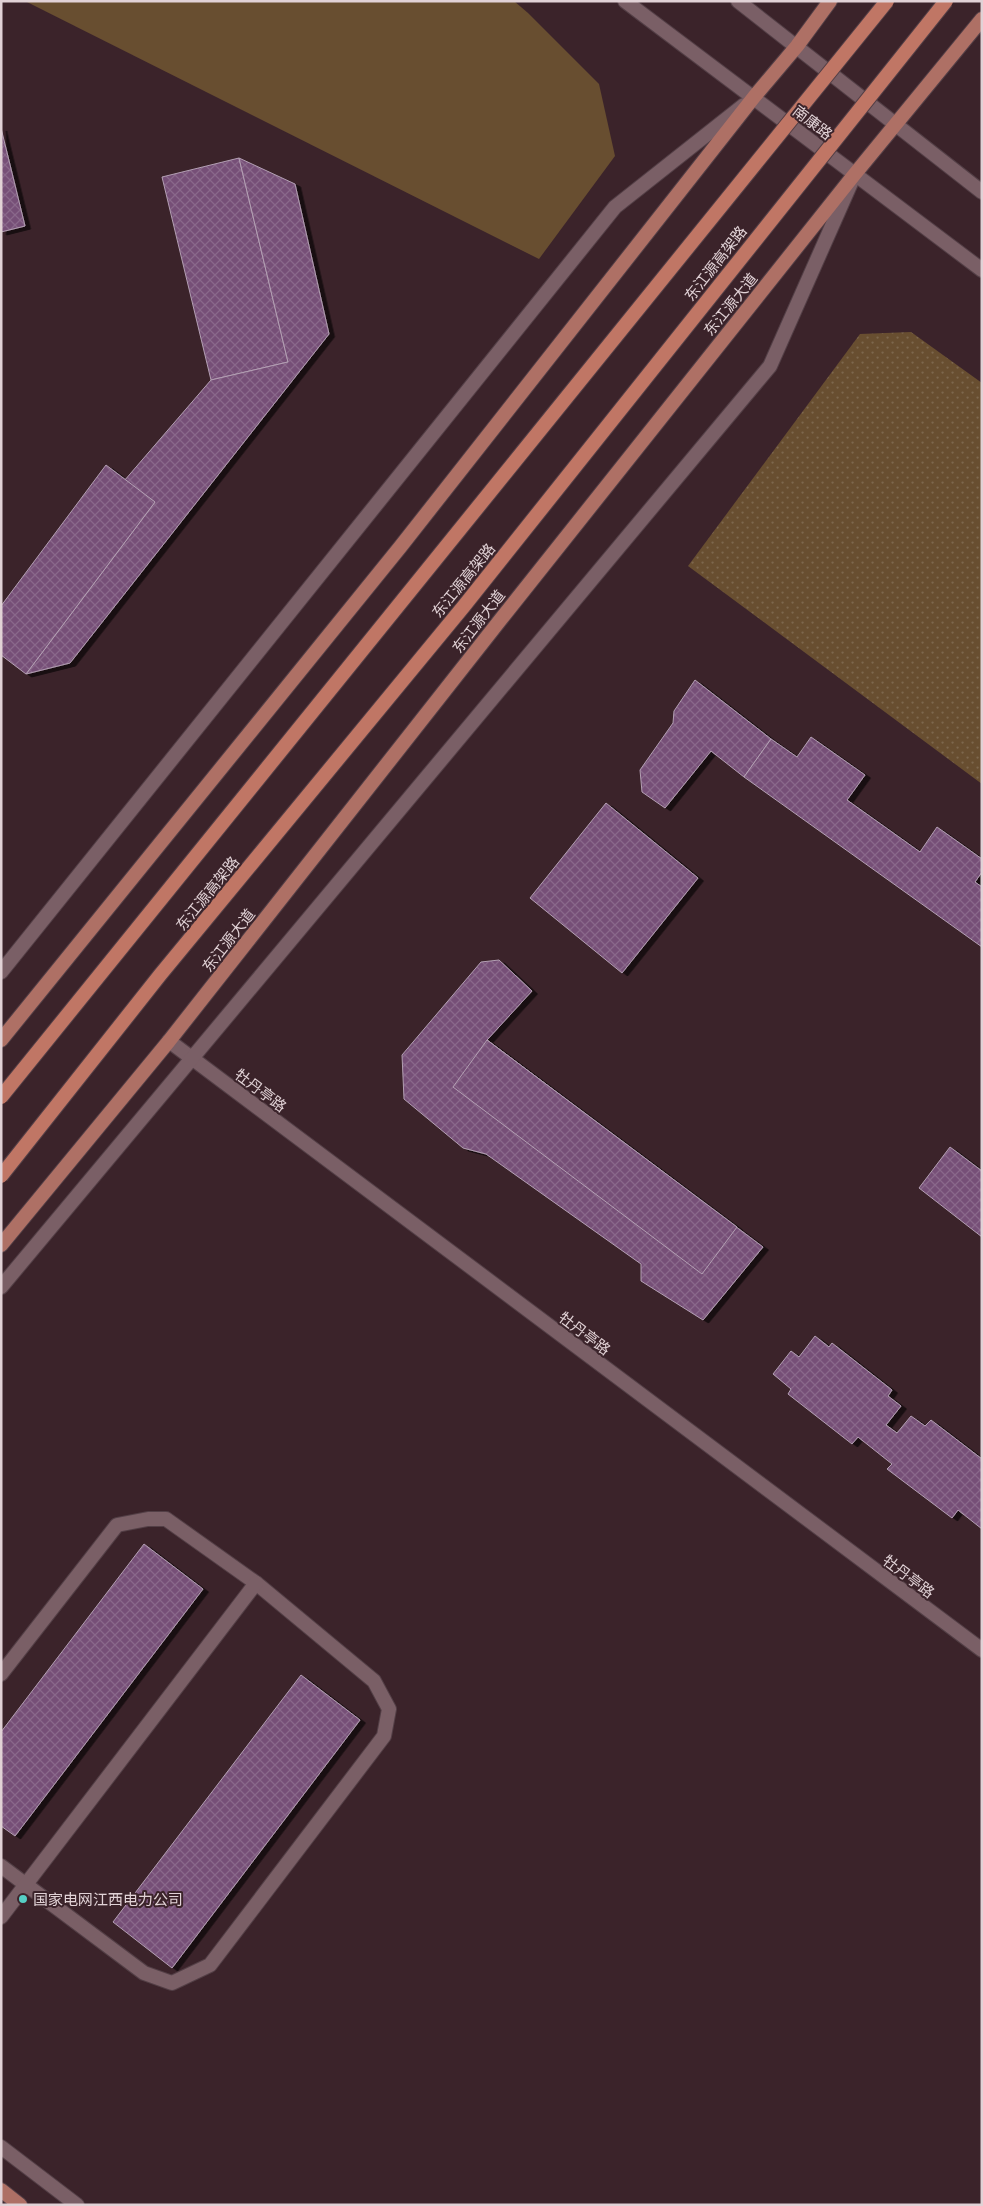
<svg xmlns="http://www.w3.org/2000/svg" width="983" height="2206" font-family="'Open Sans','Noto Sans SC',sans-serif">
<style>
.grass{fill:#684e30}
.park{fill:url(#park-dots)}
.building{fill:url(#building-cross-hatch);stroke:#b39fb3;filter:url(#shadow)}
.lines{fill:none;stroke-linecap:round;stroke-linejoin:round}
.service-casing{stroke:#533f46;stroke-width:16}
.tertiary-casing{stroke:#533f46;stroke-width:16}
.secondary-casing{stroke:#533f46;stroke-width:16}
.primary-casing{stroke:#533f46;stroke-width:16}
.service{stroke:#7a5f66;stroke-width:14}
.tertiary{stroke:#7a5f66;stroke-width:14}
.secondary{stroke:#7a5f66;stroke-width:14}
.primary{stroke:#ae7065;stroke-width:14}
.trunk-bridge-casing{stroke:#533f46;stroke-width:16;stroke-linecap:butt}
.trunk-bridge{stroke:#c07665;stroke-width:14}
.poi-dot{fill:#56cec4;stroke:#3b232a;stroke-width:2}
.labels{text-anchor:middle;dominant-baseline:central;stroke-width:4;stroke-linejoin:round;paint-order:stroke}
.street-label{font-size:15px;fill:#e1d2d6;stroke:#3b232a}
.poi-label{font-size:15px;fill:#e1d2d6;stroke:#3b232a;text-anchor:start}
</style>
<defs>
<pattern id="park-dots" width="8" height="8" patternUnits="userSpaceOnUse" patternTransform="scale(1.25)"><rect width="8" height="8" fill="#684e30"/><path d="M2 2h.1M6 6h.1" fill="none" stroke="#7d674d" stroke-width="1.8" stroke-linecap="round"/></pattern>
<pattern id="building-cross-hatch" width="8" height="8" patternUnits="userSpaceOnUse" patternTransform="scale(1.25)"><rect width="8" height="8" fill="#764f77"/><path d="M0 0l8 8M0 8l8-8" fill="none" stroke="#89678a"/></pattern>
<filter id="shadow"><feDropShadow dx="5.5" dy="3" stdDeviation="0" flood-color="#0009"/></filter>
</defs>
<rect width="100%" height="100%" fill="#3b232a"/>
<path class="grass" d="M25 1H514L528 13 599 84 615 156 539 259Z"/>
<path class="park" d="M911 332 982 383V784L688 566 860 334Z"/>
<g class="building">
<path d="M1 128 25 226 1 232Z"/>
<path d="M239 158 288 362 211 380 162 177Z"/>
<path d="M239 158 295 184 329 334 70 663 26 674 155 502 124 481 211 380 288 362Z"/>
<path d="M106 465 155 502 26 674 1 655V606Z"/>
<path d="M695 680 771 739 744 777 711 751 665 808 642 792 640 770 673 723 674 711Z"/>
<path d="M811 737 865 775 847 800 920 852 937 827 982 859V872L975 882 982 887V947L744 777 771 739 797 757Z"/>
<path d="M606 803 698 878 622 973 530 898Z"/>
<path d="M499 960 532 991 487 1040 763 1247 703 1320 641 1281V1264L486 1154 463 1148 404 1099 402 1055 481 962Z"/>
<path d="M487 1040 737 1227 702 1274 453 1087Z"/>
<path d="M950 1147 982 1171V1237L919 1188Z"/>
<path d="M815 1336 829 1347 832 1343 892 1390 888 1396 901 1406 886 1425 897 1433 911 1416 925 1426 931 1420 982 1459V1529L958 1510 952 1518 887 1469 892 1464 858 1437 852 1444 788 1394 791 1389 773 1374 791 1351 799 1357Z"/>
<path d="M144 1544 203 1589 15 1836 1 1826V1732Z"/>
<path d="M301 1675 360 1720 172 1968 113 1922Z"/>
</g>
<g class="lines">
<defs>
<g id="service">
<path d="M1 1674 117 1525 148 1519H166L256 1583 374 1681 389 1709 384 1736 210 1965 172 1983 144 1973 1 1866"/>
<path d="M1 1917 256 1583"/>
</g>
<g id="tertiary">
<path d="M1 972 615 207 744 105"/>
<path d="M169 1041 982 1650"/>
<path d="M1 1287 770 366 851 183"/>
<path d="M1 2147 77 2205"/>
</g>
<g id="secondary">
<path d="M625 1 982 270"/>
<path d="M738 1 982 192"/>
</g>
<g id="primary">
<path d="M1 1040 401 546 754 97 797 46 830 1"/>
<path d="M1 1245 169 1041 501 619 854 175 982 19"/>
<path d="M1 2190 20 2205"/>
</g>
</defs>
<use href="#service" class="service-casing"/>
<use href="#tertiary" class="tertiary-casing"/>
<use href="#secondary" class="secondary-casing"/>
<use href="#primary" class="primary-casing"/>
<use href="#service" class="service"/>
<use href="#tertiary" class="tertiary"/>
<use href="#secondary" class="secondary"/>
<use href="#primary" class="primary"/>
<defs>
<g id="trunk-bridge">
<path d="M1 1097 887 1"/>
<path d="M1 1176 160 975 464 606 946 1"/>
</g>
</defs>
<use href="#trunk-bridge" class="trunk-bridge-casing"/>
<use href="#trunk-bridge" class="trunk-bridge"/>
</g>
<circle class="poi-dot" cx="23" cy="1899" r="5"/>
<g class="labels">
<g class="street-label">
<text transform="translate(813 122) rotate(38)">南康路</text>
<text transform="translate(715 263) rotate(-52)">东江源高架路</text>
<text transform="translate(730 304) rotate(-51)">东江源大道</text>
<text transform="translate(463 580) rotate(-51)">东江源高架路</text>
<text transform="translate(478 621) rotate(-52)">东江源大道</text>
<text transform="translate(207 893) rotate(-51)">东江源高架路</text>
<text transform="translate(228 940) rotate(-52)">东江源大道</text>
<text transform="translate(261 1090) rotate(37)">牡丹亭路</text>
<text transform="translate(585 1333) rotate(37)">牡丹亭路</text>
<text transform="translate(909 1576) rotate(37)">牡丹亭路</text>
</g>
<g class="poi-label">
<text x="33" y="1899">国家电网江西电力公司</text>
</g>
</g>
<rect width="983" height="2206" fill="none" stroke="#e1d2d6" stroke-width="5"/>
</svg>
